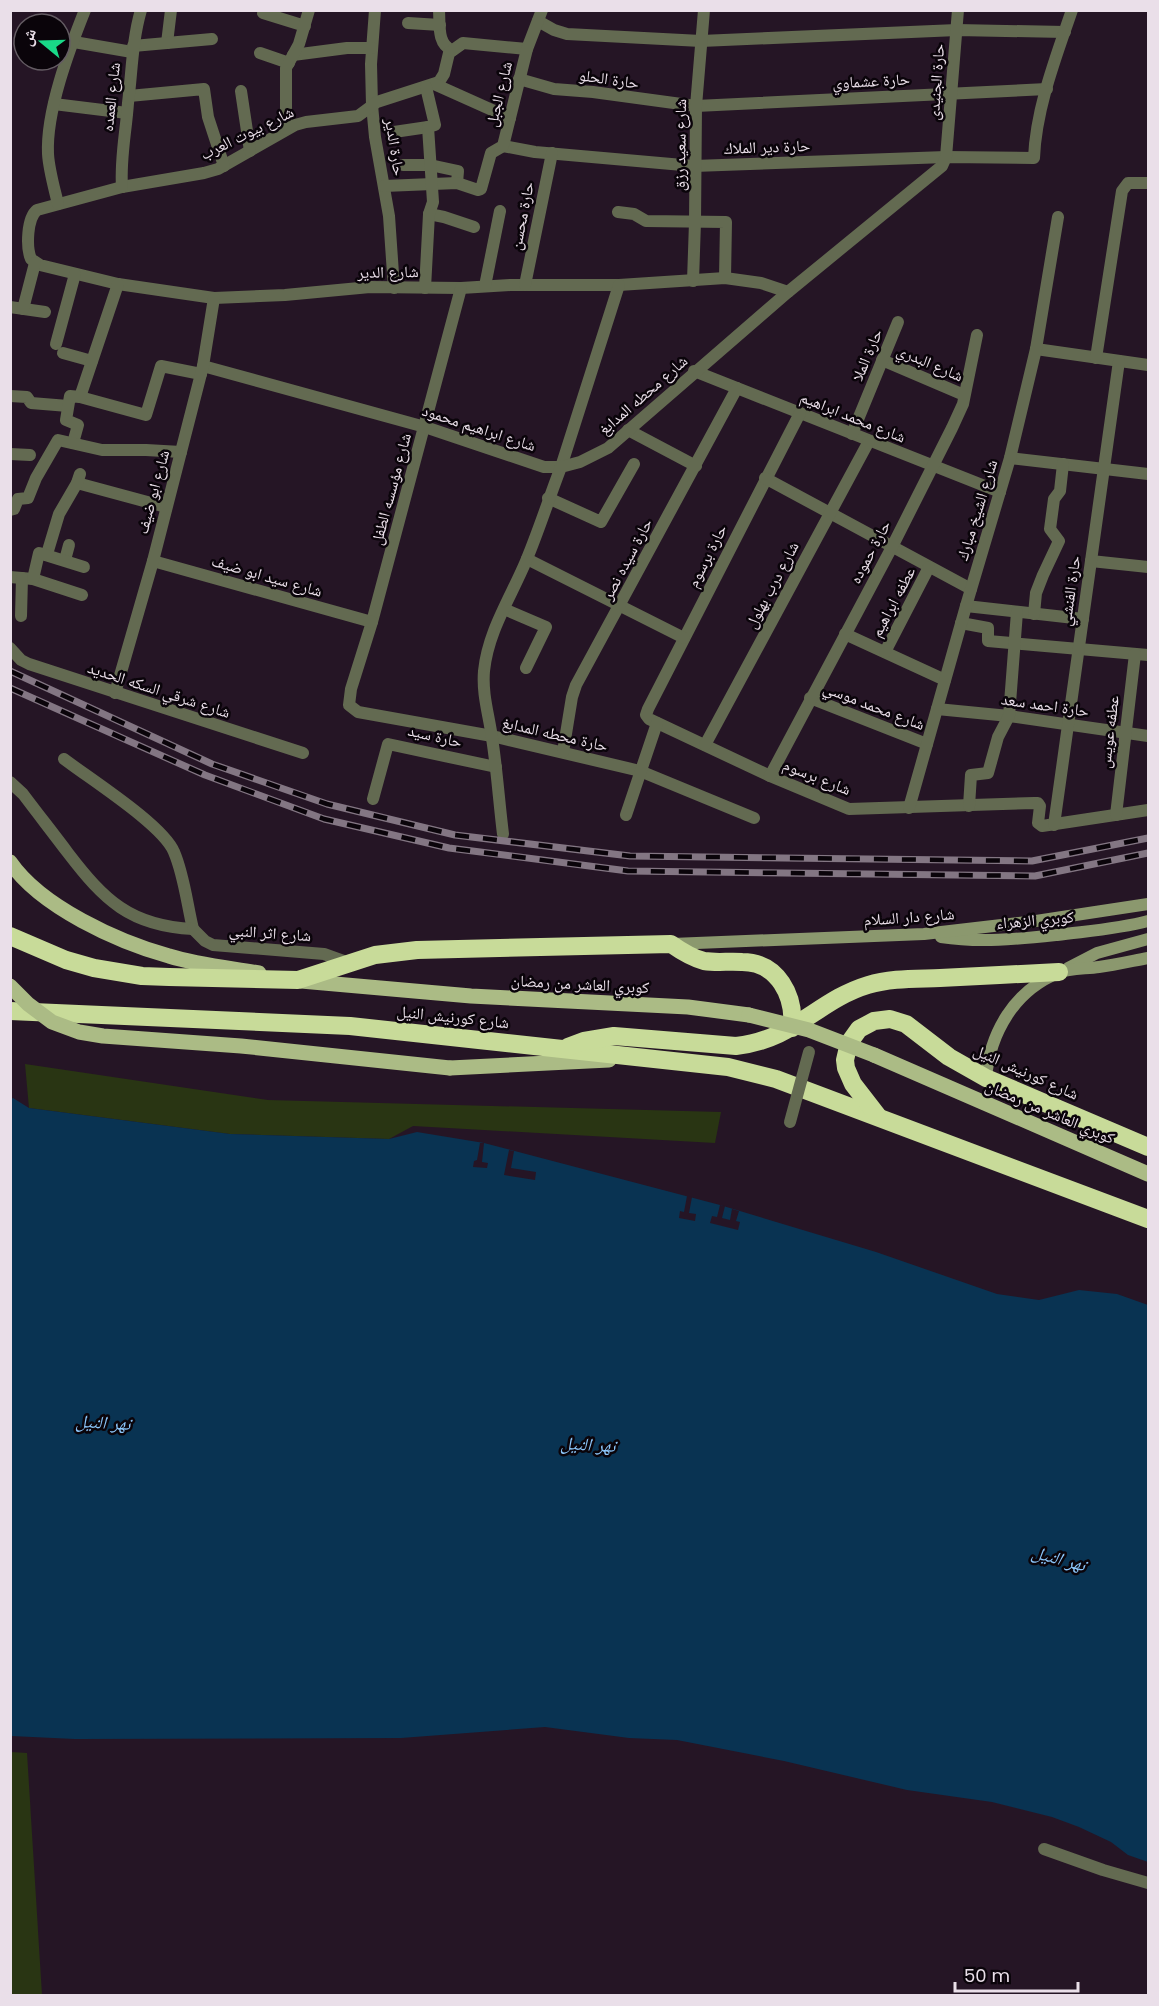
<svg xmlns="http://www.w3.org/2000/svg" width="1159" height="2006" font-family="Poppins,'Noto Naskh Arabic',sans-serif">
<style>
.green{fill:#293513}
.water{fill:#093352}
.pier{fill:#251525}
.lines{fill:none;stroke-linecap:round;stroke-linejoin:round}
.street{stroke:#636a51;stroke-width:12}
.secondary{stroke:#8b986e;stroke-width:12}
.primary{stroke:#abbb85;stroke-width:15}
.highway{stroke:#c8db99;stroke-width:18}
.rail-casing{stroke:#837683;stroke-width:7}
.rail{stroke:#0a040a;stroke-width:4.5;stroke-dasharray:14;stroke-linecap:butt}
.street-bridge{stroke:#636a51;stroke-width:12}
.primary-bridge{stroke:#abbb85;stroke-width:15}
.labels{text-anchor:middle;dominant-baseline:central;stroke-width:5;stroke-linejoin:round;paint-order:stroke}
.street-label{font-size:16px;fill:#eadfe9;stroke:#0a040a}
.water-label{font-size:18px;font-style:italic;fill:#8bc6fa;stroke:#0a040a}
</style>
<rect width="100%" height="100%" fill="#251525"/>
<g class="green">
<path d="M25 1064 268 1100 721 1112 715 1143 413 1126 389 1139 230 1134 29 1108Z"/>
<path d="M11 1752 27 1753 42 1995H11Z"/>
</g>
<path class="water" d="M13 1098 29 1108 230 1134 389 1139 417 1132 484 1143 720 1205 876 1252 997 1294 1039 1300 1079 1290 1117 1294 1148 1305V1862L1128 1855 1111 1842 1079 1827 1052 1817 992 1802 907 1790 784 1761 677 1740 629 1738 545 1727 401 1738 75 1739 11 1736V1099Z"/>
<g class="pier">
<path d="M480 1143H484L482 1162 488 1163 487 1168 473 1167 474 1161 477 1160Z"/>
<path d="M509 1150 514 1151 511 1168 536 1172 535 1180 504 1175Z"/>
<path d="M687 1196 692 1197 689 1213 696 1214 695 1221 679 1218 680 1211 684 1212Z"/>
<path d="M720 1205 725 1206 722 1218 730 1220 732 1209 739 1211 736 1221 740 1222 738 1230 710 1223 712 1216 717 1217Z"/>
</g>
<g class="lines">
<g class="street">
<path d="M375 10 371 64 372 105 375 137 389 216 394 288"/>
<path d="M439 10C440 25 437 44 452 50"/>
<path d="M263 13 305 26"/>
<path d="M538 21 554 30 567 34 701 41 957 30 1065 32"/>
<path d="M408 23 440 25"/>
<path d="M74 42 132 52"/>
<path d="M167 43 171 10"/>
<path d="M133 46 212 39"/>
<path d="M527 49 463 43 449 53 444 74 439 82 377 102 358 116 306 122 295 125 218 169 204 173 122 187 37 210C27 218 26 247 31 259L40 265 118 284 214 298 285 295 370 287 461 288 510 285H619L725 278 761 283 788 292"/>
<path d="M260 53 289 63"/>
<path d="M293 55 347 48H372"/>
<path d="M519 79 554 89 593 92 696 106 1047 89"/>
<path d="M434 84 510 118"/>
<path d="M241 91 250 151"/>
<path d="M129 96 204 89 208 117 224 166"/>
<path d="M54 104 127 113"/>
<path d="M286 129V68L299 44 309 10"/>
<path d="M394 132 428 127"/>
<path d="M503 146 535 152 694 166 946 157 1034 158C1036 108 1056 57 1072 10"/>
<path d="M403 165H430L458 171 457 183"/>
<path d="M384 186 457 183 478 190 481 189 491 153 503 146 527 49 542 10"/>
<path d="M122 187C120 158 126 132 128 103 132 72 132 41 141 10"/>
<path d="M58 204C54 187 49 170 48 154 46 111 69 50 85 10"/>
<path d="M618 212 634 214 646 221 726 222 725 278"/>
<path d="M429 214 444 217 474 227"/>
<path d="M693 281 695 222 696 106 704 10"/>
<path d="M525 285 552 153"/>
<path d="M485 286 500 211"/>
<path d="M425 288 429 214 433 202 428 127 435 125 426 87"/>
<path d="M461 288 372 622 351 689 349 705 358 712 492 736 640 771 754 818"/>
<path d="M10 307 45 312"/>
<path d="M23 309 35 263"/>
<path d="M56 344 75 274"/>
<path d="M1036 349 1148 365"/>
<path d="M63 353 92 361"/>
<path d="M1096 358 1122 191 1128 183H1148"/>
<path d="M882 360 964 395"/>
<path d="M203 366 425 427 544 467H561L619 285"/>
<path d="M694 371 1000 492"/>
<path d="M10 396 27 397 31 403 68 406"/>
<path d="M80 397 146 415 161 366 201 374"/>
<path d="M800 413 648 709 646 715 649 719 770 776 849 809 1034 803H1038L1040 806 1038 823 1042 826 1148 810"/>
<path d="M628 430 696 466"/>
<path d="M852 434 898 322"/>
<path d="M73 443 78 425 66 420 70 396 80 397 118 284"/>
<path d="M10 454 30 455"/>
<path d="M1010 458 1148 474"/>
<path d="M765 478 971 589"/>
<path d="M77 483 166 507"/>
<path d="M548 498 601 522 634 464"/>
<path d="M10 510 14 509 18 499 28 498 36 478 58 440 102 450H146L181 452"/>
<path d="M47 554 59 514 77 483 80 474"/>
<path d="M527 559 684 638"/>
<path d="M65 560 69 545"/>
<path d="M153 561 372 622"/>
<path d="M1091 561 1148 567"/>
<path d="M10 577 33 579 82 595"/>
<path d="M33 579 39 553 84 567"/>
<path d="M966 606 1083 619"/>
<path d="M504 609 546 627 526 668"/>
<path d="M1034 614 1036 593 1043 575 1059 541 1050 529 1054 499 1060 491 1063 464"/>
<path d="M21 616 22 578"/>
<path d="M961 623 988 628V641L1148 655"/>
<path d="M845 634 945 680"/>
<path d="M10 648 21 660 29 664 303 753"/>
<path d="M885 652 929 567"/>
<path d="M115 693 153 561 203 366 214 298"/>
<path d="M810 698 927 744"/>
<path d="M937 709 1009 716 1148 736"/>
<path d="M705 745 869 441"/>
<path d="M563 752 572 697 576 685 737 388"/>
<path d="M64 759C90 779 163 825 174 852 184 875 187 904 193 929"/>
<path d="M770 776 892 547 952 428 963 404 977 335"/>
<path d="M10 782 23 794C38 814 53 833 68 853 104 900 130 926 193 929"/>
<path d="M373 799 388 744 496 767"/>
<path d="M969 806 971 775 988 773 998 737 1009 716 1017 612"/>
<path d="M909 808 966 606 1010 458 1036 349 1058 217"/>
<path d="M626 815 657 723"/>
<path d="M1116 815 1135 654"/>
<path d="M1054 825 1119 361"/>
<path d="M503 834C499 802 497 770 492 738 489 715 482 695 484 671 488 631 511 597 526 561 539 530 549 498 561 467L580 462 608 448 788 292 942 166 946 157 958 10"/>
<path d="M193 929 205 941 213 945 324 954 349 963"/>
<path d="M1044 1849 1103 1870 1148 1883"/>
</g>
<g class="secondary">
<path d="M941 937C980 943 1018 939 1057 935 1087 931 1118 929 1148 921"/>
<path d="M672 944 924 934 1036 921 1148 904"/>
<path d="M1068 968 1097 953 1148 939"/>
<path d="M986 1078C990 1033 1014 991 1058 973 1069 968 1086 969 1099 967 1115 965 1132 961 1148 958"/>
</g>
<g class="primary">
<path d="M10 862C41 907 118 942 169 956 198 965 230 968 259 973"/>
<path d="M301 981 471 996 688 1007 749 1015"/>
<path d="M874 1055 1148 1174"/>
<path d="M450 1068 609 1060"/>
</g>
<g class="highway">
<path d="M10 936 66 960 94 968 142 976 169 977 298 980 375 955 417 950 671 944C681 951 692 958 704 961 717 963 729 961 742 962 778 962 795 996 792 1028"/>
<path d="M10 1011 350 1026 728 1067 776 1079 1148 1219"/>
<path d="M568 1047 584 1041 614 1036 736 1046C794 1040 818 1000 868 985 891 978 916 979 940 978 980 976 1019 974 1059 972"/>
<path d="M877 1115 853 1084 846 1068 845 1060 849 1043 859 1029 874 1021 890 1019 906 1024 949 1057 986 1078 1148 1147"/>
</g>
<defs>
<g id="rail">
<path d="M10 671 212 764 327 804 455 835 630 856 1032 861 1148 838"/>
<path d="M10 688 205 775 324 819 449 848 628 871 1035 876 1148 853"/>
</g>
</defs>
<use href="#rail" class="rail-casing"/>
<use href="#rail" class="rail"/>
<path class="street-bridge" d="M790 1122 809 1052"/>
<g class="primary-bridge">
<path d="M10 986 28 1004 52 1022 79 1032 103 1036 241 1046 450 1068"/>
<path d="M749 1015 809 1030 874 1055"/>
</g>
</g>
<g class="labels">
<g class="street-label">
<text transform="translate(609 79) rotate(8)">حارة الحلو</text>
<text transform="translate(871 81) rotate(-3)">حارة عشماوي</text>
<text transform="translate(936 82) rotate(-86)">حارة الجنيدى</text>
<text transform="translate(499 94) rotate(-76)">شارع الجبل</text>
<text transform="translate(111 97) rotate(-84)">شارع العمده</text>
<text transform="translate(247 133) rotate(-26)">شارع بيوت العرب</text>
<text transform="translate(680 145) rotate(-89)">شارع سعيد رزق</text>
<text transform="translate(395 147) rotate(81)">حارة الدير</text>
<text transform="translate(767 147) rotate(-2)">حارة دير الملاك</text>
<text transform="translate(522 216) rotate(-79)">حارة محسن</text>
<text transform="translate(388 272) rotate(-1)">شارع الدير</text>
<text transform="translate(867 355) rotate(-67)">حارة الملا</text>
<text transform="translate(930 363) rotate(23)">شارع البدري</text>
<text transform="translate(643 395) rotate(-41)">شارع محطه المدابغ</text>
<text transform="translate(853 417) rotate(22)">شارع محمد ابراهيم</text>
<text transform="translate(479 428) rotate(18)">شارع ابراهيم محمود</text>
<text transform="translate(391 489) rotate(-75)">شارع مؤسسه الطفل</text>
<text transform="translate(153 492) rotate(-75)">شارع ابو ضيف</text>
<text transform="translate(977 510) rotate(-73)">شارع الشيخ مبارك</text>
<text transform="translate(870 552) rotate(-62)">حارة حموده</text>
<text transform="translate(707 556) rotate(-63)">حارة برسوم</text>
<text transform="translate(627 559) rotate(-62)">حارة سيده نصر</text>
<text transform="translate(267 576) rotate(16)">شارع سيد ابو ضيف</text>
<text transform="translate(772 585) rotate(-62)">شارع درب بهلول</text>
<text transform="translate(1070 591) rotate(-82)">حارة الفنشي</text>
<text transform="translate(893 602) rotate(-62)">عطفه ابراهيم</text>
<text transform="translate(159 690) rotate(18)">شارع شرقي السكه الحديد</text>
<text transform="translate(1045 705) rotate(8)">حارة احمد سعد</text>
<text transform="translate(874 706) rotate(21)">شارع محمد موسي</text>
<text transform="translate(1109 732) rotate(-83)">عطفه عويس</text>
<text transform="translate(555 734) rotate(13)">حارة محطه المدابغ</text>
<text transform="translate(435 736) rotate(13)">حارة سيد</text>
<text transform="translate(817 777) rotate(22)">شارع برسوم</text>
<text transform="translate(909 917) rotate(-4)">شارع دار السلام</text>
<text transform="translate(1035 920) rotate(-5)">كوبري الزهراء</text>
<text transform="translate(270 933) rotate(4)">شارع اثر النبي</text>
<text transform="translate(580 984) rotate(3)">كوبري العاشر من رمضان</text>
<text transform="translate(453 1017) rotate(6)">شارع كورنيش النيل</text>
<text transform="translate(1026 1072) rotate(24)">شارع كورنيش النيل</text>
<text transform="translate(1050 1112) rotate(23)">كوبري العاشر من رمضان</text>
</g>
<g class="water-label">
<text transform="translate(103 1422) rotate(3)">نهر النيل</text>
<text transform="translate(588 1444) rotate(3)">نهر النيل</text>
<text transform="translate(1059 1558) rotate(15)">نهر النيل</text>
</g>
</g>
<rect width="1159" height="2006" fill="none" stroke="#eadfe9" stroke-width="24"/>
<g transform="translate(42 42) rotate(289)"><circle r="28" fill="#0a040a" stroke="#645c63" stroke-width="1.5"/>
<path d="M0-4.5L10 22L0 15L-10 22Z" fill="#19d988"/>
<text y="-9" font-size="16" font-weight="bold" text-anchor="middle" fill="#eadfe9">ش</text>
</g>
<path d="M955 1982v9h123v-9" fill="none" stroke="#eadfe9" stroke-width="3"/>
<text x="964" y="1982" font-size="18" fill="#eadfe9" stroke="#0a040a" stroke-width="4.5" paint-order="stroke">50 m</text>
</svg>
